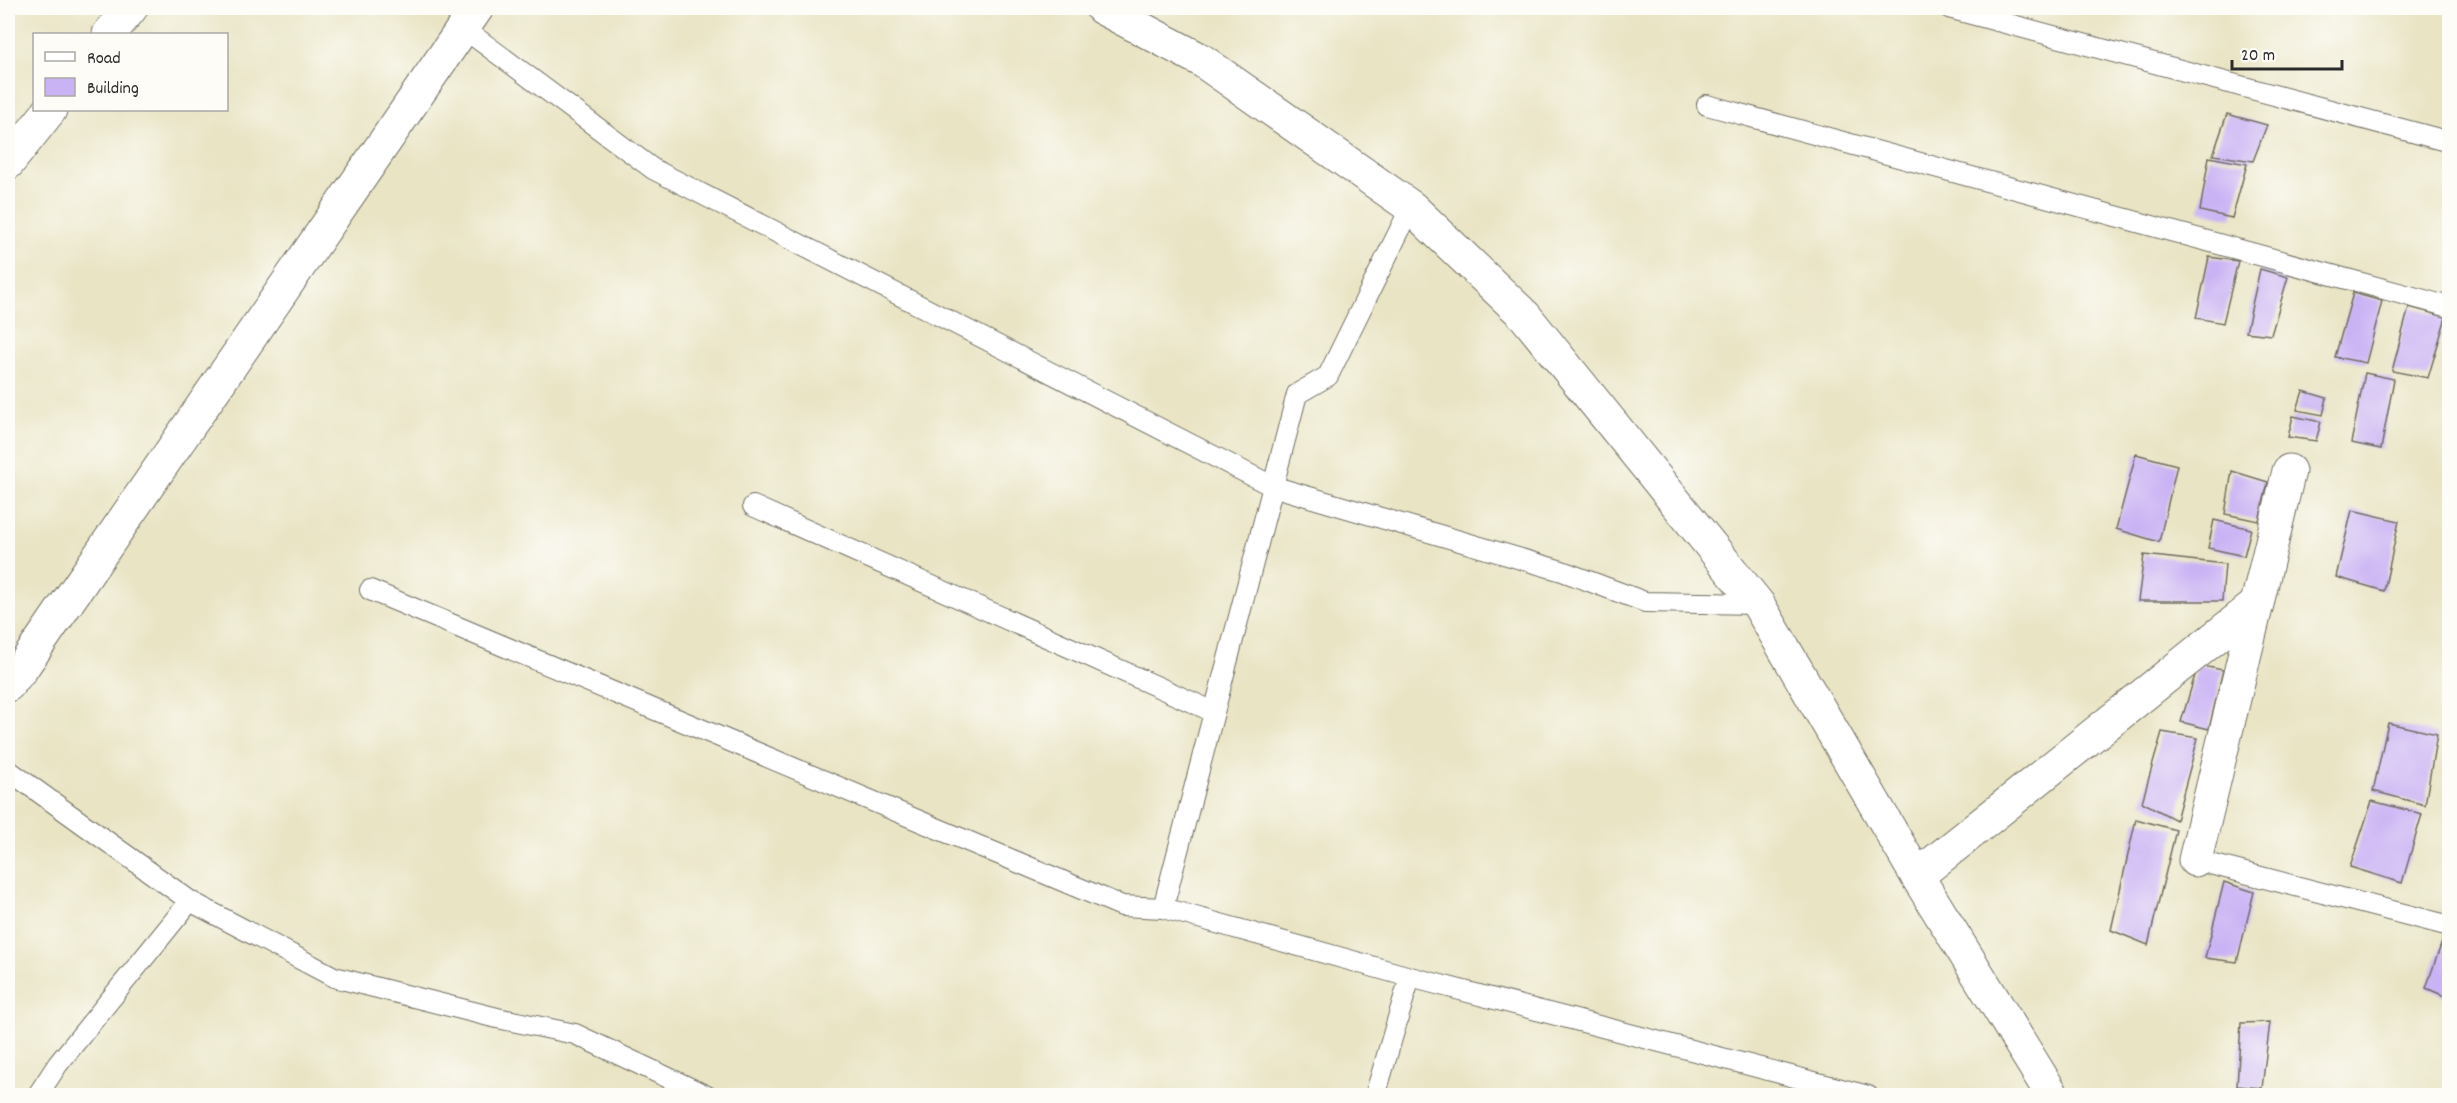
<svg xmlns="http://www.w3.org/2000/svg" width="2457" height="1103" font-family="Dekko,sans-serif">
<style>
.building{fill:#cab3f4}
.lines{fill:none;stroke-linecap:round;stroke-linejoin:round}
.service-casing{stroke:#6e6c61;stroke-width:22}
.minor-casing{stroke:#6e6c61;stroke-width:35}
.secondary-casing{stroke:#6e6c61;stroke-width:35}
.service{stroke:#fff;stroke-width:20}
.minor{stroke:#fff;stroke-width:33}
.secondary{stroke:#fff;stroke-width:33}
</style>
<rect width="100%" height="100%" fill="#fdfcf7"/>
<filter id="ink" filterUnits="userSpaceOnUse"><feTurbulence type="fractalNoise" baseFrequency=".0167" numOctaves="2"/><feDisplacementMap in="SourceGraphic" scale="12" xChannelSelector="R" yChannelSelector="G"/><feConvolveMatrix kernelMatrix="1 2 1 2 8 2 1 2 1" color-interpolation-filters="sRGB"/></filter>
<filter id="wash" filterUnits="userSpaceOnUse"><feTurbulence type="fractalNoise" baseFrequency=".008" numOctaves="4" result="noise"/><feDisplacementMap in="SourceGraphic" scale="24" xChannelSelector="R" yChannelSelector="G"/><feGaussianBlur stdDeviation="1.35" result="paint"/><feColorMatrix in="noise" values="0 0 0 0 0 0 0 0 0 0 0 0 0 0 0 0 0 1.4 0 .05"/><feComposite in="paint" operator="in"/></filter>
<g filter="url(#wash)">
<rect width="100%" height="100%" fill="#e9e4c4"/>
<g id="blocks">
<g class="building">
<path d="M2227 114 2267 125 2253 161 2213 155Z"/>
<path d="M2209 157 2247 164 2232 218 2200 211Z"/>
<path d="M2209 257 2238 261 2223 323 2196 318Z"/>
<path d="M2260 269 2288 277 2271 335 2246 332Z"/>
<path d="M2353 293 2382 301 2366 363 2335 357Z"/>
<path d="M2409 307 2446 317 2428 378 2392 371Z"/>
<path d="M2365 373 2394 379 2381 449 2351 443Z"/>
<path d="M2303 391 2327 398 2323 415 2297 410Z"/>
<path d="M2293 416 2321 422 2316 441 2288 437Z"/>
<path d="M2136 454 2177 465 2159 542 2116 529Z"/>
<path d="M2232 471 2268 482 2259 521 2225 514Z"/>
<path d="M2352 510 2399 521 2384 591 2336 577Z"/>
<path d="M2214 520 2251 529 2244 556 2208 548Z"/>
<path d="M2144 555 2225 564 2222 601H2138Z"/>
<path d="M2198 665 2223 670 2209 729 2181 722Z"/>
<path d="M2388 723 2437 734 2425 805 2373 791Z"/>
<path d="M2162 732 2198 738 2176 820 2142 802Z"/>
<path d="M2372 801 2422 814 2402 883 2350 867Z"/>
<path d="M2136 819 2176 830 2148 945 2111 930Z"/>
<path d="M2224 882 2254 892 2237 962 2205 958Z"/>
<path d="M2443 939 2450 940V1014L2444 1013 2447 997 2426 988Z"/>
<path d="M2270 1022 2262 1088 2237 1086 2241 1023Z"/>
</g>
</g>
</g>
<g filter="url(#ink)">
<use href="#blocks" fill-opacity="0" stroke="#6e6c61" stroke-width="1.5"/>
<g class="lines">
<defs>
<g id="service">
<path d="M1949 8 2450 142"/>
<path d="M463 28 653 169 1272 486 1562 571 1645 602 1758 604"/>
<path d="M1707 105 2450 307"/>
<path d="M753 506 1214 712"/>
<path d="M370 590 1122 906 1163 908 1410 977 1868 1096"/>
<path d="M8 770 190 901 334 977 497 1018 575 1034 707 1096"/>
<path d="M2195 860 2450 926"/>
<path d="M1163 908 1297 394 1328 376 1411 207"/>
<path d="M37 1096 58 1064 190 901"/>
<path d="M1375 1096 1410 977"/>
</g>
<g id="minor">
<path d="M109 34 131 8"/>
<path d="M8 163 50 110"/>
<path d="M8 685 22 668 477 8"/>
<path d="M2195 860 2289 471"/>
<path d="M1917 876 2257 604"/>
</g>
<path id="secondary" d="M1102 8 1201 60 1411 207 1525 316 1758 604 1917 876 2053 1096"/>
</defs>
<use href="#service" class="service-casing"/>
<use href="#minor" class="minor-casing"/>
<use href="#secondary" class="secondary-casing"/>
<use href="#service" class="service"/>
<use href="#minor" class="minor"/>
<use href="#secondary" class="secondary"/>
</g>
</g>
<rect width="2457" height="1103" fill="none" stroke="#fdfcf7" stroke-width="30"/>
<rect x="33" y="33" width="195" height="78" fill="#fdfcf7" stroke="#a9a8a5" stroke-width="1.5"/>
<rect x="45" y="52" width="30" height="9" fill="#ffffff" stroke="#a9a8a5" stroke-width="1.5"/>
<text x="87" y="63" font-size="18" fill="#2b2b2b">Road</text>
<rect x="45" y="78" width="30" height="18" fill="#cab3f4" stroke="#a9a8a5" stroke-width="1.5"/>
<text x="87" y="93" font-size="18" fill="#2b2b2b">Building</text>
<path d="M2232 60v9h110v-9" fill="none" stroke="#2b2b2b" stroke-width="3"/>
<text x="2241" y="60" font-size="18" fill="#2b2b2b" stroke="#fdfcf7" stroke-width="4.5" paint-order="stroke">20 m</text>
</svg>
